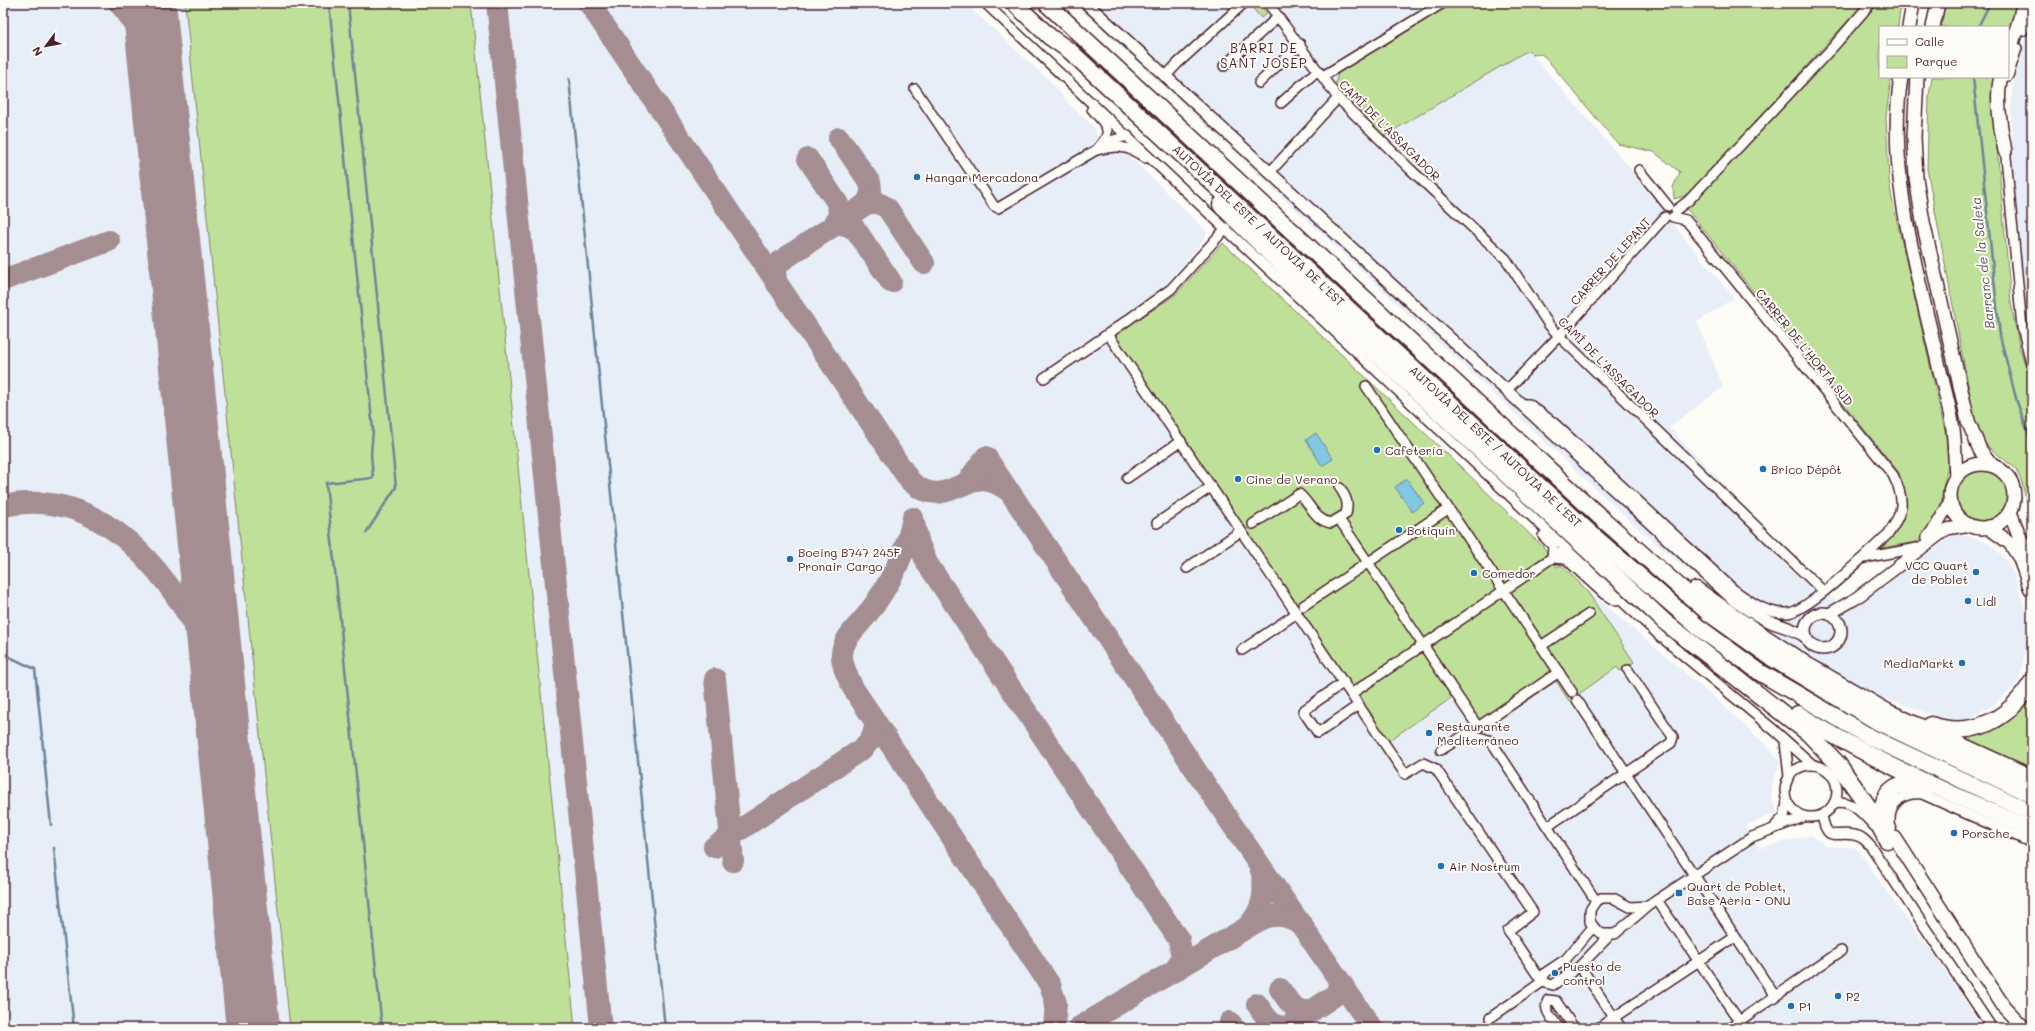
<svg xmlns="http://www.w3.org/2000/svg" width="2035" height="1031" font-family="Mali,sans-serif">
<style>
.built{fill:#e7eef8}
.green{fill:#bfe099;stroke:#848062}
.water{fill:#82c7e3;stroke:#6c8499}
.lines{fill:none;stroke-linecap:round;stroke-linejoin:round}
.stream{stroke:#6c8499;stroke-width:2.5}
.taxiway{stroke:#a48e91;stroke-width:22}
.runway{stroke:#a48e91;stroke-width:54}
.minor-casing{stroke:#4a1f2b;stroke-width:12}
.tertiary-casing{stroke:#4a1f2b;stroke-width:14}
.secondary-casing{stroke:#4a1f2b;stroke-width:16}
.motorway-casing{stroke:#4a1f2b;stroke-width:19}
.minor{stroke:#fdfcf7;stroke-width:9}
.tertiary{stroke:#fdfcf7;stroke-width:11}
.secondary{stroke:#fdfcf7;stroke-width:13}
.motorway{stroke:#fdfcf7;stroke-width:16}
.poi-dot{fill:#1f6fb2;stroke:#fdfcf7;stroke-width:1.5}
.labels{text-anchor:middle;dominant-baseline:central;stroke-width:4;stroke-linejoin:round;paint-order:stroke}
.street-label{font-size:12px;fill:#4a1f2b;stroke:#fdfcf7}
.poi-label{font-size:12px;fill:#4a1f2b;stroke:#fdfcf7;text-anchor:start}
.neighbourhood-label{font-size:13px;letter-spacing:1px;fill:#4a1f2b;stroke:#fdfcf7}
.water-label{font-size:13px;font-style:italic;fill:#5b5162;stroke:#fdfcf7}
</style>
<rect width="100%" height="100%" fill="#fdfcf7"/>
<filter id="ink" filterUnits="userSpaceOnUse"><feTurbulence type="fractalNoise" baseFrequency=".025" numOctaves="2"/><feDisplacementMap in="SourceGraphic" scale="8" xChannelSelector="R" yChannelSelector="G"/><feConvolveMatrix kernelMatrix="1 2 1 2 8 2 1 2 1" color-interpolation-filters="sRGB"/></filter>
<g filter="url(#ink)">
<g class="built">
<path d="M3 3H965L1050 81 1068 103 1096 129V135L1102 143 1119 146 1207 232 1204 240 1167 283 1175 295 1115 335 1393 738 1453 697 1478 734 1556 681 1569 700 1618 667 1620 671 1634 661 1585 588 1717 700 1769 748 1780 762 1773 781 1771 789V797L1777 812 1745 826 1759 848 1811 835 1828 847H1853L1859 850 1892 900 1936 957 1983 1028H3Z"/>
<path d="M1074 3H1449L1339 69 1384 135 1528 50 1660 203 1674 225 1734 298 1697 322 1723 387 1669 427 1846 612 1956 533 1987 542 2004 557 2014 574 2026 612 2027 643 2019 681 1997 702 1969 719 1951 721 1872 694 1755 625 1642 532Z"/>
<path d="M2032 14V351L2029 342 2014 181 2011 109 2014 74Z"/>
</g>
<g class="green">
<path d="M185 3H471L575 1028H290Z"/>
<path d="M1259 3 1267 13 1261 18 1249 4Z"/>
<path d="M1449 3H1864L1694 189 1684 196 1674 199 1673 187 1680 172 1654 152 1618 144 1545 57 1541 54 1533 55 1528 50 1384 136 1335 86 1339 69Z"/>
<path d="M1877 3H1901L1898 27H1880V77H1891L1886 117 1889 180 1892 199 1946 435 1948 467 1943 487 1941 506 1937 518 1922 538 1916 542 1875 549C1903 525 1913 512 1898 476L1900 474 1687 209Z"/>
<path d="M1943 3H2018L2008 38V27H1939Z"/>
<path d="M1932 77H1996L1997 146 2011 303 2019 346 2032 385V521L2022 483 2016 469 1991 449 1982 440 1976 427 1927 169 1929 96Z"/>
<path d="M1223 243 1463 469 1545 549 1557 567 1561 565 1585 588 1634 662 1620 671 1617 667 1569 701 1556 681 1478 734 1453 697 1388 741 1115 335 1175 295Z"/>
<circle cx="1982" cy="496" r="27"/>
<path d="M2032 692V770L1952 735Z"/>
</g>
<g class="water">
<path d="M1316 433 1333 459 1322 466 1306 440Z"/>
<path d="M1407 479 1424 503 1412 512 1395 487Z"/>
</g>
<g class="lines">
<g class="stream">
<path d="M329 3 373 430 371 454 373 478 326 483 382 1028"/>
<path d="M348 3 396 487 366 533"/>
<path d="M1978 27 1990 3"/>
<path d="M1973 77 2000 336 2017 402 2032 443"/>
<path d="M569 79 665 1028"/>
<path d="M3 654 35 669 51 825"/>
<path d="M54 848 74 1028"/>
</g>
<g class="taxiway">
<path d="M119 3C144 30 153 68 159 104"/>
<path d="M497 3 601 1028"/>
<path d="M589 3 910 481C951 517 965 456 1010 492L1231 823 1372 1028"/>
<path d="M839 138 870 183C872 191 871 196 866 204"/>
<path d="M808 159 838 204 839 215 833 226"/>
<path d="M833 226 845 224 856 230 891 282"/>
<path d="M3 280 109 241"/>
<path d="M777 284C774 275 775 269 781 261L866 204C876 202 881 203 888 209L924 263"/>
<path d="M967 482 986 457 1008 490"/>
<path d="M3 506C74 491 127 530 168 585 183 605 196 627 206 650 211 664 215 679 219 694"/>
<path d="M913 518C907 551 889 586 869 612 860 625 844 636 842 653 841 665 848 677 853 688L1050 985 1056 1003 1054 1028"/>
<path d="M913 519 919 544 927 563 1179 940 1182 957 1175 971"/>
<path d="M715 679 733 861"/>
<path d="M714 847 862 749 872 738 876 723"/>
<path d="M1247 927C1264 910 1267 889 1260 867"/>
<path d="M1280 989C1289 1002 1294 1013 1312 1011"/>
<path d="M1257 1004C1266 1017 1272 1030 1290 1026"/>
<path d="M1230 1022 1234 1028"/>
<path d="M1078 1028 1263 918C1279 913 1291 916 1303 926"/>
<path d="M1286 1028 1334 996 1339 987 1338 978"/>
</g>
<path class="runway" d="M149 3 253 1028"/>
<defs>
<g id="minor">
<path d="M985 3 1627 606 1660 636 1774 730 1813 765"/>
<path d="M1268 3 1338 98 1410 169 1506 259 1549 325 1559 336 1823 591"/>
<path d="M2023 31 2030 3"/>
<path d="M1224 66 1278 17"/>
<path d="M1323 76 1443 3"/>
<path d="M2008 76 2017 48"/>
<path d="M1165 77 1177 64 1244 3"/>
<path d="M1259 83 1300 44"/>
<path d="M915 89 994 206 998 208 1096 150C1116 130 1106 126 1092 109"/>
<path d="M1281 103 1318 70"/>
<path d="M1102 143 1128 136"/>
<path d="M2005 146 2022 327 2032 367"/>
<path d="M1096 150C1116 146 1127 144 1145 158"/>
<path d="M1639 170 1668 206"/>
<path d="M1270 172 1338 98"/>
<path d="M1676 210 1688 201 1833 47 1871 3"/>
<path d="M1108 334 1171 289 1226 228"/>
<path d="M1044 378 1108 334 1405 774 1423 763 1436 769 1533 912 1508 931 1542 982 1553 985 1580 966 1610 935"/>
<path d="M1366 386 1572 692"/>
<path d="M1507 390 1559 336 1665 217"/>
<path d="M1522 404H1529L1554 423 1734 590C1750 601 1766 614 1787 613 1807 613 1872 549 1889 533 1904 511 1905 499 1893 475L1686 220 1673 217"/>
<path d="M1127 478 1181 441"/>
<path d="M1339 519 1478 727 1559 672"/>
<path d="M1157 523 1211 487"/>
<path d="M1253 524 1299 494C1311 504 1314 520 1331 523L1346 514C1349 503 1346 497 1340 488"/>
<path d="M1543 536 1553 546 1552 558"/>
<path d="M1552 558 1566 559 1604 594 1616 601"/>
<path d="M1864 558 1917 548"/>
<path d="M1187 568 1241 531"/>
<path d="M1303 606 1448 509"/>
<path d="M1541 646 1589 614"/>
<path d="M1242 650 1297 613"/>
<path d="M1344 682 1303 711 1318 733 1359 705"/>
<path d="M1351 694 1559 553 1567 550"/>
<path d="M1577 700 1775 996"/>
<path d="M1785 742 1789 776"/>
<path d="M1441 750 1468 733 1491 741 1596 901"/>
<circle cx="1811" cy="791" r="26"/>
<path d="M1834 803C1852 799 1863 814 1874 826"/>
<path d="M1822 815C1827 844 1835 831 1854 835 1862 836 1867 842 1872 848L1992 1028"/>
<path d="M1890 822C1889 803 1903 792 1922 794L2032 843"/>
<path d="M1776 825 1784 817 1787 802"/>
<path d="M1548 826 1671 743 1673 737 1628 670"/>
<path d="M1657 900 1744 1028"/>
<path d="M1648 906 1630 907 1613 898H1601L1596 901 1590 910V922L1597 931 1603 934H1615L1648 906 1752 837 1804 817"/>
<path d="M1580 966 1621 1028"/>
<path d="M1490 1018 1542 982 1545 973 1566 959 1593 927"/>
<path d="M1559 1028C1554 1020 1542 1010 1548 1000L1556 1001 1574 1028"/>
<path d="M1598 1028 1735 937"/>
<path d="M1729 1028 1841 951"/>
</g>
<g id="tertiary">
<path d="M1086 3 1735 601C1747 609 1758 617 1771 622 1784 627 1795 629 1806 637"/>
<path d="M1927 538 1935 528 1950 502"/>
<circle cx="1823" cy="631" r="18"/>
<path d="M1829 614 1855 599 1947 529 1970 525"/>
</g>
<g id="secondary">
<path d="M1909 27 1913 3"/>
<path d="M1933 27 1938 3"/>
<path d="M2008 56 2020 18 2023 3"/>
<path d="M1901 77C1886 173 1918 274 1939 367 1944 387 1950 408 1953 429 1955 444 1955 461 1956 477"/>
<path d="M1917 77 1914 137 1916 178 1923 222 1968 421 1980 450 1991 464"/>
<path d="M2001 77C1995 97 2001 131 2005 151"/>
<circle cx="1982" cy="496" r="32"/>
<path d="M2010 512 2031 566"/>
<path d="M1988 527 2010 543 2028 571"/>
<path d="M1895 838 2004 1007 2024 1028"/>
</g>
<g id="motorway">
<path d="M1014 3 1050 37 1070 51 1589 532 1698 627 1761 673 1870 737 2032 813"/>
<path d="M1046 3 1598 515 1710 614 1772 658 1878 722 2032 795"/>
<path d="M1221 205 1299 282 1666 623 1808 733 1838 764 1872 812 1887 840"/>
<path d="M2023 563 2032 588"/>
<path d="M1696 590 1744 624 1806 665 1887 712 2032 778"/>
<path d="M1798 714C1872 761 1953 794 2032 830"/>
<path d="M1931 725C1974 739 2009 719 2032 682"/>
<path d="M1888 828C1872 799 1896 774 1926 787"/>
</g>
</defs>
<use href="#minor" class="minor-casing"/>
<use href="#tertiary" class="tertiary-casing"/>
<use href="#secondary" class="secondary-casing"/>
<use href="#motorway" class="motorway-casing"/>
<use href="#minor" class="minor"/>
<use href="#tertiary" class="tertiary"/>
<use href="#secondary" class="secondary"/>
<use href="#motorway" class="motorway"/>
</g>
</g>
<g class="poi-dot">
<circle cx="917" cy="177" r="4"/>
<circle cx="1377" cy="450" r="4"/>
<circle cx="1763" cy="469" r="4"/>
<circle cx="1238" cy="479" r="4"/>
<circle cx="1399" cy="530" r="4"/>
<circle cx="790" cy="559" r="4"/>
<circle cx="1976" cy="572" r="4"/>
<circle cx="1474" cy="573" r="4"/>
<circle cx="1968" cy="601" r="4"/>
<circle cx="1962" cy="663" r="4"/>
<circle cx="1429" cy="733" r="4"/>
<circle cx="1954" cy="833" r="4"/>
<circle cx="1441" cy="866" r="4"/>
<rect x="1675" y="889" width="8" height="8" rx="2"/>
<circle cx="1555" cy="973" r="4"/>
<circle cx="1838" cy="996" r="4"/>
<circle cx="1791" cy="1006" r="4"/>
</g>
<g class="labels">
<g class="street-label">
<text transform="translate(1390 130) rotate(45)">CAMÍ DE L'ASSAGADOR</text>
<text transform="translate(1259 225) rotate(43)">AUTOVÍA DEL ESTE / AUTOVIA DE L'EST</text>
<text transform="translate(1610 261) rotate(-48)">CARRER DE LEPANT</text>
<text transform="translate(1805 347) rotate(51)">CARRER DE L'HORTA SUD</text>
<text transform="translate(1609 367) rotate(45)">CAMÍ DE L'ASSAGADOR</text>
<text transform="translate(1496 446) rotate(43)">AUTOVÍA DEL ESTE / AUTOVIA DE L'EST</text>
</g>
<g class="poi-label">
<text x="925" y="177">Hangar Mercadona</text>
<text x="1385" y="450">Cafetería</text>
<text x="1771" y="469">Brico Dépôt</text>
<text x="1246" y="479">Cine de Verano</text>
<text x="1407" y="530">Botiquín</text>
<text x="798" y="552">Boeing B747 245F<tspan x="798" dy="14">Pronair Cargo</tspan></text>
<text x="1968" y="565" text-anchor="end">VCC Quart<tspan x="1968" dy="14">de Poblet</tspan></text>
<text x="1482" y="573">Comedor</text>
<text x="1976" y="601">Lidl</text>
<text x="1954" y="663" text-anchor="end">MediaMarkt</text>
<text x="1437" y="726">Restaurante<tspan x="1437" dy="14">Mediterráneo</tspan></text>
<text x="1962" y="833">Porsche</text>
<text x="1449" y="866">Air Nostrum</text>
<text x="1687" y="886">Quart de Poblet,<tspan x="1687" dy="14">Base Aèria - ONU</tspan></text>
<text x="1563" y="966">Puesto de<tspan x="1563" dy="14">control</tspan></text>
<text x="1846" y="996">P2</text>
<text x="1799" y="1006">P1</text>
</g>
<g class="neighbourhood-label">
<text x="1264" y="47">BARRI DE<tspan x="1264" dy="15">SANT JOSEP</tspan></text>
</g>
<g class="water-label">
<text transform="translate(1982 263) rotate(-96)">Barranc de la Saleta</text>
</g>
</g>
<rect width="2035" height="1031" fill="none" stroke="#fdfcf7" stroke-width="16"/>
<rect x="8" y="8" width="2019" height="1015" fill="none" stroke="#4a1f2b" stroke-width="1.5" filter="url(#ink)"/>
<rect x="1879" y="26" width="130" height="52" fill="#fdfcf7" stroke="#b5a4a5"/>
<rect x="1887" y="39" width="20" height="6" fill="#fdfcf7" stroke="#b5a4a5"/>
<text x="1915" y="46" font-size="12" fill="#4a1f2b">Calle</text>
<rect x="1887" y="56" width="20" height="12" fill="#bfe099" stroke="#b5a4a5"/>
<text x="1915" y="66" font-size="12" fill="#4a1f2b">Parque</text>
<g transform="translate(46 46) rotate(238)" stroke="#fdfcf7" stroke-width="3" paint-order="stroke">
<path d="M0-3L7 15L0 10L-7 15Z" fill="#4a1f2b"/>
<text y="-6" font-size="11" font-weight="bold" text-anchor="middle" fill="#4a1f2b">N</text>
</g>
</svg>
